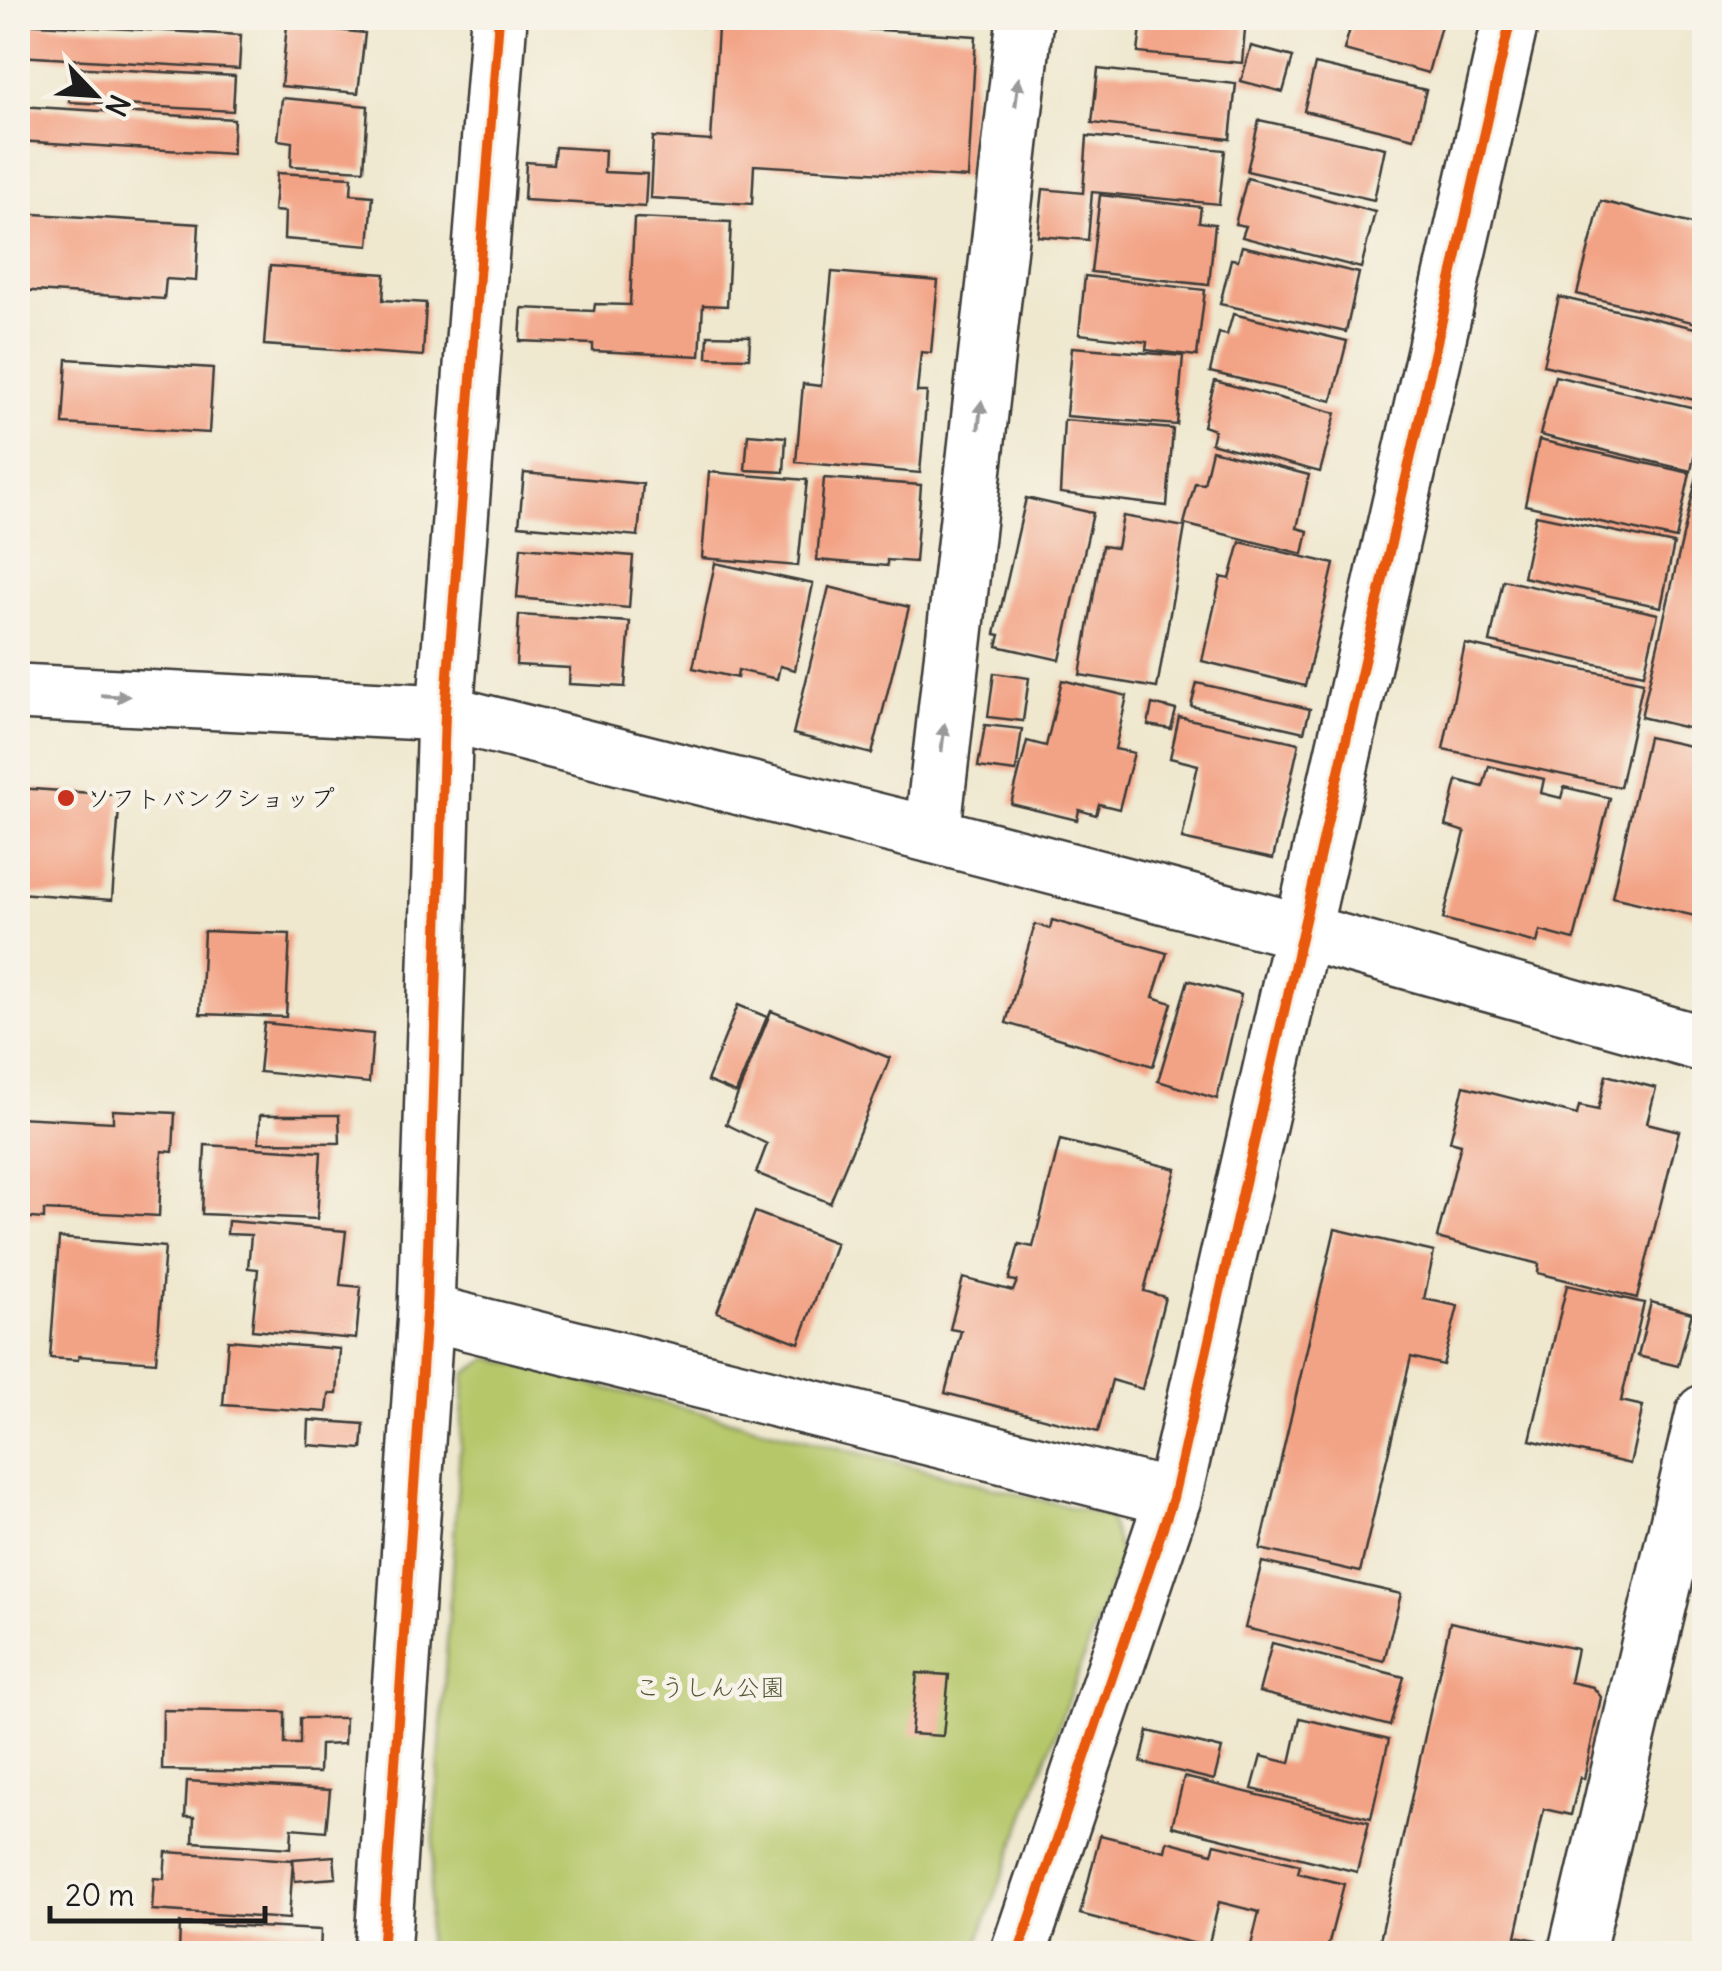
<svg xmlns="http://www.w3.org/2000/svg" width="1722" height="1971" font-family="Delius,'Klee One',sans-serif">
<style>
.green{fill:#b6c76a;stroke:#697243;stroke-width:2.5}
.building{fill:#f3a385}
.lines{fill:none;stroke-linecap:round;stroke-linejoin:round}
.minor-casing{stroke:#3c3b37;stroke-width:60}
.minor{stroke:#fff;stroke-width:55}
.cycleway-casing{stroke:#f7f3e8;stroke-width:16}
.cycleway{stroke:#e8590c;stroke-width:10}
.oneway{fill:#999}
.poi-dot{fill:#c8321e;stroke:#f7f3e8;stroke-width:4}
.labels{text-anchor:middle;dominant-baseline:central;stroke-width:9;stroke-linejoin:round;paint-order:stroke}
.poi-label{font-size:25px;fill:#1c1c1c;stroke:#f7f3e8;text-anchor:start}
.park-label{font-size:25px;fill:#525837;stroke:#f7f3e8}
</style>
<rect width="100%" height="100%" fill="#f7f3e8"/>
<filter id="ink" filterUnits="userSpaceOnUse"><feTurbulence type="fractalNoise" baseFrequency=".01" numOctaves="2"/><feDisplacementMap in="SourceGraphic" scale="20" xChannelSelector="R" yChannelSelector="G"/><feConvolveMatrix kernelMatrix="1 2 1 2 8 2 1 2 1" color-interpolation-filters="sRGB"/></filter>
<filter id="wash" filterUnits="userSpaceOnUse"><feTurbulence type="fractalNoise" baseFrequency=".0048" numOctaves="4" result="noise"/><feDisplacementMap in="SourceGraphic" scale="40" xChannelSelector="R" yChannelSelector="G"/><feGaussianBlur stdDeviation="2.25" result="paint"/><feColorMatrix in="noise" values="0 0 0 0 0 0 0 0 0 0 0 0 0 0 0 0 0 1.4 0 .05"/><feComposite in="paint" operator="in"/></filter>
<g filter="url(#wash)">
<rect width="100%" height="100%" fill="#efe8cf"/>
<path class="green" d="M489 1358 1109 1517 1121 1557 974 1953 426 1954 465 1374Z"/>
<g id="blocks">
<g class="building">
<path d="M590 18H753V22L976 36 968 178 754 165 752 204 650 198 653 137 711 141 718 28 590 20Z"/>
<path d="M1142 18H1246L1242 63 1138 53Z"/>
<path d="M1353 18H1443L1428 73 1344 50Z"/>
<path d="M1674 18H1704V31L1673 24Z"/>
<path d="M18 23 241 35 239 69 18 56Z"/>
<path d="M287 25 365 33 358 93 281 86Z"/>
<path d="M1251 46 1293 57 1283 92 1241 81Z"/>
<path d="M1315 64 1426 90 1414 138 1304 111Z"/>
<path d="M71 67 235 76 233 111 69 102Z"/>
<path d="M1098 69 1236 84 1230 139 1092 123Z"/>
<path d="M282 98 368 106 364 170 291 166 292 142 278 140Z"/>
<path d="M18 106 234 119 232 154 18 141Z"/>
<path d="M1259 120 1385 148 1374 200 1247 171Z"/>
<path d="M1087 136 1225 150 1219 204 1092 192 1088 240 1038 236 1043 189 1083 193Z"/>
<path d="M555 147 605 150 604 172 647 174 645 207 524 200 526 162 553 164Z"/>
<path d="M277 173 352 177 351 194 373 196 369 246 284 239 285 212 274 211Z"/>
<path d="M1247 178 1375 212 1361 268 1242 237 1246 226 1235 224Z"/>
<path d="M1100 195 1201 207 1199 222 1215 224 1209 285 1091 272Z"/>
<path d="M1601 201 1704 227V325L1577 294Z"/>
<path d="M18 213 199 224 196 281 166 279 164 299 18 290Z"/>
<path d="M634 218 731 222 727 306 703 305 700 356 593 351V344L520 341 522 308 594 311 595 304 630 305Z"/>
<path d="M1242 246 1359 273 1346 332 1220 304 1231 259 1238 260Z"/>
<path d="M270 266 385 274 383 300 426 303 423 356 264 345Z"/>
<path d="M832 272 938 281 931 353 921 352 917 392H927L920 473 796 462 803 384 821 386Z"/>
<path d="M1085 276 1205 290 1197 356 1146 350 1147 342 1079 334Z"/>
<path d="M1559 297 1704 330V377L1699 401 1543 365Z"/>
<path d="M1233 314 1347 341 1332 401 1210 372 1219 333 1227 335Z"/>
<path d="M708 335 750 336 749 358 707 357Z"/>
<path d="M1072 347 1183 356 1177 425 1066 416Z"/>
<path d="M67 359 213 368 209 433 63 424Z"/>
<path d="M1555 376 1704 410 1691 471 1540 435Z"/>
<path d="M1215 381 1336 413 1320 472 1211 443 1214 430 1203 426Z"/>
<path d="M1064 420 1173 429 1167 506 1060 493Z"/>
<path d="M748 434 786 437 784 472 745 470Z"/>
<path d="M1539 440 1690 473 1676 539 1525 505Z"/>
<path d="M1212 450 1309 475 1297 528 1308 531 1303 554 1184 524 1195 483 1204 484Z"/>
<path d="M709 472 807 480 798 566 702 558Z"/>
<path d="M524 473 643 484 638 536 519 525Z"/>
<path d="M1697 476 1704 478V732L1641 717Z"/>
<path d="M824 478 921 485 915 562 887 560V566L817 560Z"/>
<path d="M1026 498 1093 513 1060 660 997 646 1000 635 995 634Z"/>
<path d="M1536 515 1674 544 1661 607 1523 577Z"/>
<path d="M1123 516 1185 527 1157 688 1080 675 1102 546 1117 548Z"/>
<path d="M1240 542 1334 564 1305 686 1202 661 1221 577 1230 579Z"/>
<path d="M521 547 633 556 629 608 517 598Z"/>
<path d="M715 563 813 584 795 670 780 666 777 679 738 670 737 678 693 668Z"/>
<path d="M1503 580 1658 614 1644 674 1490 642Z"/>
<path d="M829 587 909 607 872 754 793 734Z"/>
<path d="M519 615 630 622 625 687 569 684 570 668 516 665Z"/>
<path d="M1465 644 1643 682 1620 787 1443 749Z"/>
<path d="M994 673 1029 678 1023 721 988 717Z"/>
<path d="M1062 680 1127 696 1115 749 1134 753 1119 809 1099 804 1096 815 1079 810 1077 820 1011 804 1027 741 1046 746Z"/>
<path d="M1197 683 1310 709 1304 732 1191 706Z"/>
<path d="M1152 704 1176 710 1171 729 1148 725Z"/>
<path d="M1179 717 1299 743 1273 859 1182 839 1198 765 1170 758Z"/>
<path d="M985 725 1022 729 1016 772 978 767Z"/>
<path d="M1648 737 1704 749V918L1612 897Z"/>
<path d="M1489 766 1544 779 1541 793 1561 798 1564 787 1610 798 1574 940 1540 931 1537 943 1443 919 1465 832 1446 826 1457 780 1483 787Z"/>
<path d="M18 788 120 795 112 900 18 893Z"/>
<path d="M1052 920 1167 953 1153 997 1172 1003 1153 1066 1006 1023 1035 924 1050 929Z"/>
<path d="M204 931 290 934 286 1017 200 1014Z"/>
<path d="M1188 980 1241 995 1217 1099 1158 1081Z"/>
<path d="M738 1005 767 1017 736 1093 707 1081Z"/>
<path d="M771 1011 890 1058 830 1203 756 1173 767 1144 726 1124Z"/>
<path d="M264 1023 373 1034 369 1083 259 1072Z"/>
<path d="M1606 1075 1656 1088 1647 1123 1679 1131 1637 1298 1538 1273 1539 1264 1437 1238 1461 1144 1450 1141 1464 1086 1577 1115 1579 1106 1598 1110Z"/>
<path d="M113 1110 175 1113 173 1152 162 1151 159 1216 44 1210V1219L18 1217V1117L113 1122Z"/>
<path d="M260 1115H339L340 1143 259 1142Z"/>
<path d="M1060 1140 1176 1169 1144 1291 1165 1297 1142 1389 1112 1380 1098 1432 945 1393 961 1331 950 1329 963 1278 1013 1291 1017 1281 1009 1280 1019 1244 1033 1247Z"/>
<path d="M205 1145 321 1152 317 1219 202 1214Z"/>
<path d="M755 1212 836 1243 799 1343 717 1312Z"/>
<path d="M228 1221 346 1231 340 1285 361 1287 356 1339 252 1330 258 1269 248 1268 251 1235 227 1234Z"/>
<path d="M1335 1229 1434 1252 1424 1299 1458 1306 1443 1365 1411 1357 1360 1572 1260 1549Z"/>
<path d="M59 1238 165 1247 156 1362 79 1356 78 1360 50 1358Z"/>
<path d="M1567 1285 1644 1303 1621 1401 1643 1406 1630 1464 1530 1440Z"/>
<path d="M1651 1302 1692 1313 1678 1366 1638 1356Z"/>
<path d="M228 1340 340 1349 337 1394H329L327 1412 223 1405Z"/>
<path d="M309 1420 364 1424 362 1449 308 1445Z"/>
<path d="M1262 1562 1401 1594 1384 1661 1245 1628Z"/>
<path d="M1450 1622 1577 1649 1570 1682 1593 1687 1601 1697 1584 1779 1580 1777 1571 1815 1544 1809 1516 1936 1537 1940 1534 1954H1377Z"/>
<path d="M1272 1643 1404 1677 1390 1726 1259 1692Z"/>
<path d="M917 1673 949 1675 943 1736 911 1734Z"/>
<path d="M163 1710 285 1712V1744H300V1718H345L344 1744 320 1745 319 1773 162 1770Z"/>
<path d="M1300 1718 1389 1739 1371 1818 1252 1789 1261 1756 1290 1763Z"/>
<path d="M1148 1731 1222 1749 1214 1780 1141 1762Z"/>
<path d="M1184 1777 1369 1822 1357 1872 1172 1826Z"/>
<path d="M187 1781 330 1790 326 1831 292 1828 291 1848 193 1842 194 1817H185Z"/>
<path d="M1100 1835 1165 1851 1167 1841 1212 1853 1215 1844 1300 1865 1298 1873 1344 1884 1326 1954H1249L1259 1912 1219 1902 1208 1947 1080 1914Z"/>
<path d="M166 1852 293 1860 289 1919 152 1910 154 1878 164 1879Z"/>
<path d="M334 1856 336 1878 295 1881 293 1859Z"/>
<path d="M180 1923 321 1930 320 1954H179Z"/>
</g>
</g>
</g>
<g filter="url(#ink)">
<use href="#blocks" fill-opacity="0" stroke="#3c3b37" stroke-width="2.5"/>
<g class="lines">
<defs>
<g id="minor">
<path d="M18 692 445 713 932 835 1300 931 1704 1044"/>
<path d="M932 835 1025 18"/>
<path d="M426 1312 1173 1498"/>
<path d="M382 1954 426 1312 445 713 499 18"/>
<path d="M1018 1954 1173 1498 1511 18"/>
<path d="M1576 1954 1704 1413"/>
</g>
</defs>
<use href="#minor" class="minor-casing"/>
<use href="#minor" class="minor"/>
<defs>
<g id="cycleway">
<path d="M382 1954 426 1312 445 713 499 18"/>
<path d="M1018 1954 1173 1498 1511 18"/>
</g>
</defs>
<use href="#cycleway" class="cycleway-casing"/>
<use href="#cycleway" class="cycleway"/>
</g>
<defs><path id="oneway-solid" d="M-6-.8H1V-3.2L6.5 0L1 3.2V.8H-6Z" transform="scale(2.5)"/></defs>
<g class="oneway">
<use href="#oneway-solid" transform="translate(1017 92) rotate(-83)"/>
<use href="#oneway-solid" transform="translate(980 415) rotate(-83)"/>
<use href="#oneway-solid" transform="translate(115 696) rotate(3)"/>
<use href="#oneway-solid" transform="translate(943 738) rotate(-83)"/>
</g>
</g>
<circle class="poi-dot" cx="66" cy="798" r="10"/>
<g class="labels">
<g class="poi-label">
<text x="86" y="798">ソフトバンクショップ</text>
</g>
<g class="park-label">
<text x="710" y="1687">こうしん公園</text>
</g>
</g>
<rect width="1722" height="1971" fill="none" stroke="#f7f3e8" stroke-width="60"/>
<g transform="translate(95 95) rotate(115)" stroke="#f7f3e8" stroke-width="8" paint-order="stroke">
<path d="M0-8L18 38L0 25L-18 38Z" fill="#1c1c1c"/>
<text y="-15" font-size="28" font-weight="bold" text-anchor="middle" fill="#1c1c1c">N</text>
</g>
<path d="M50 1906v15h215v-15" fill="none" stroke="#1c1c1c" stroke-width="5"/>
<text x="65" y="1906" font-size="30" fill="#1c1c1c" stroke="#f7f3e8" stroke-width="8" paint-order="stroke">20 m</text>
</svg>
